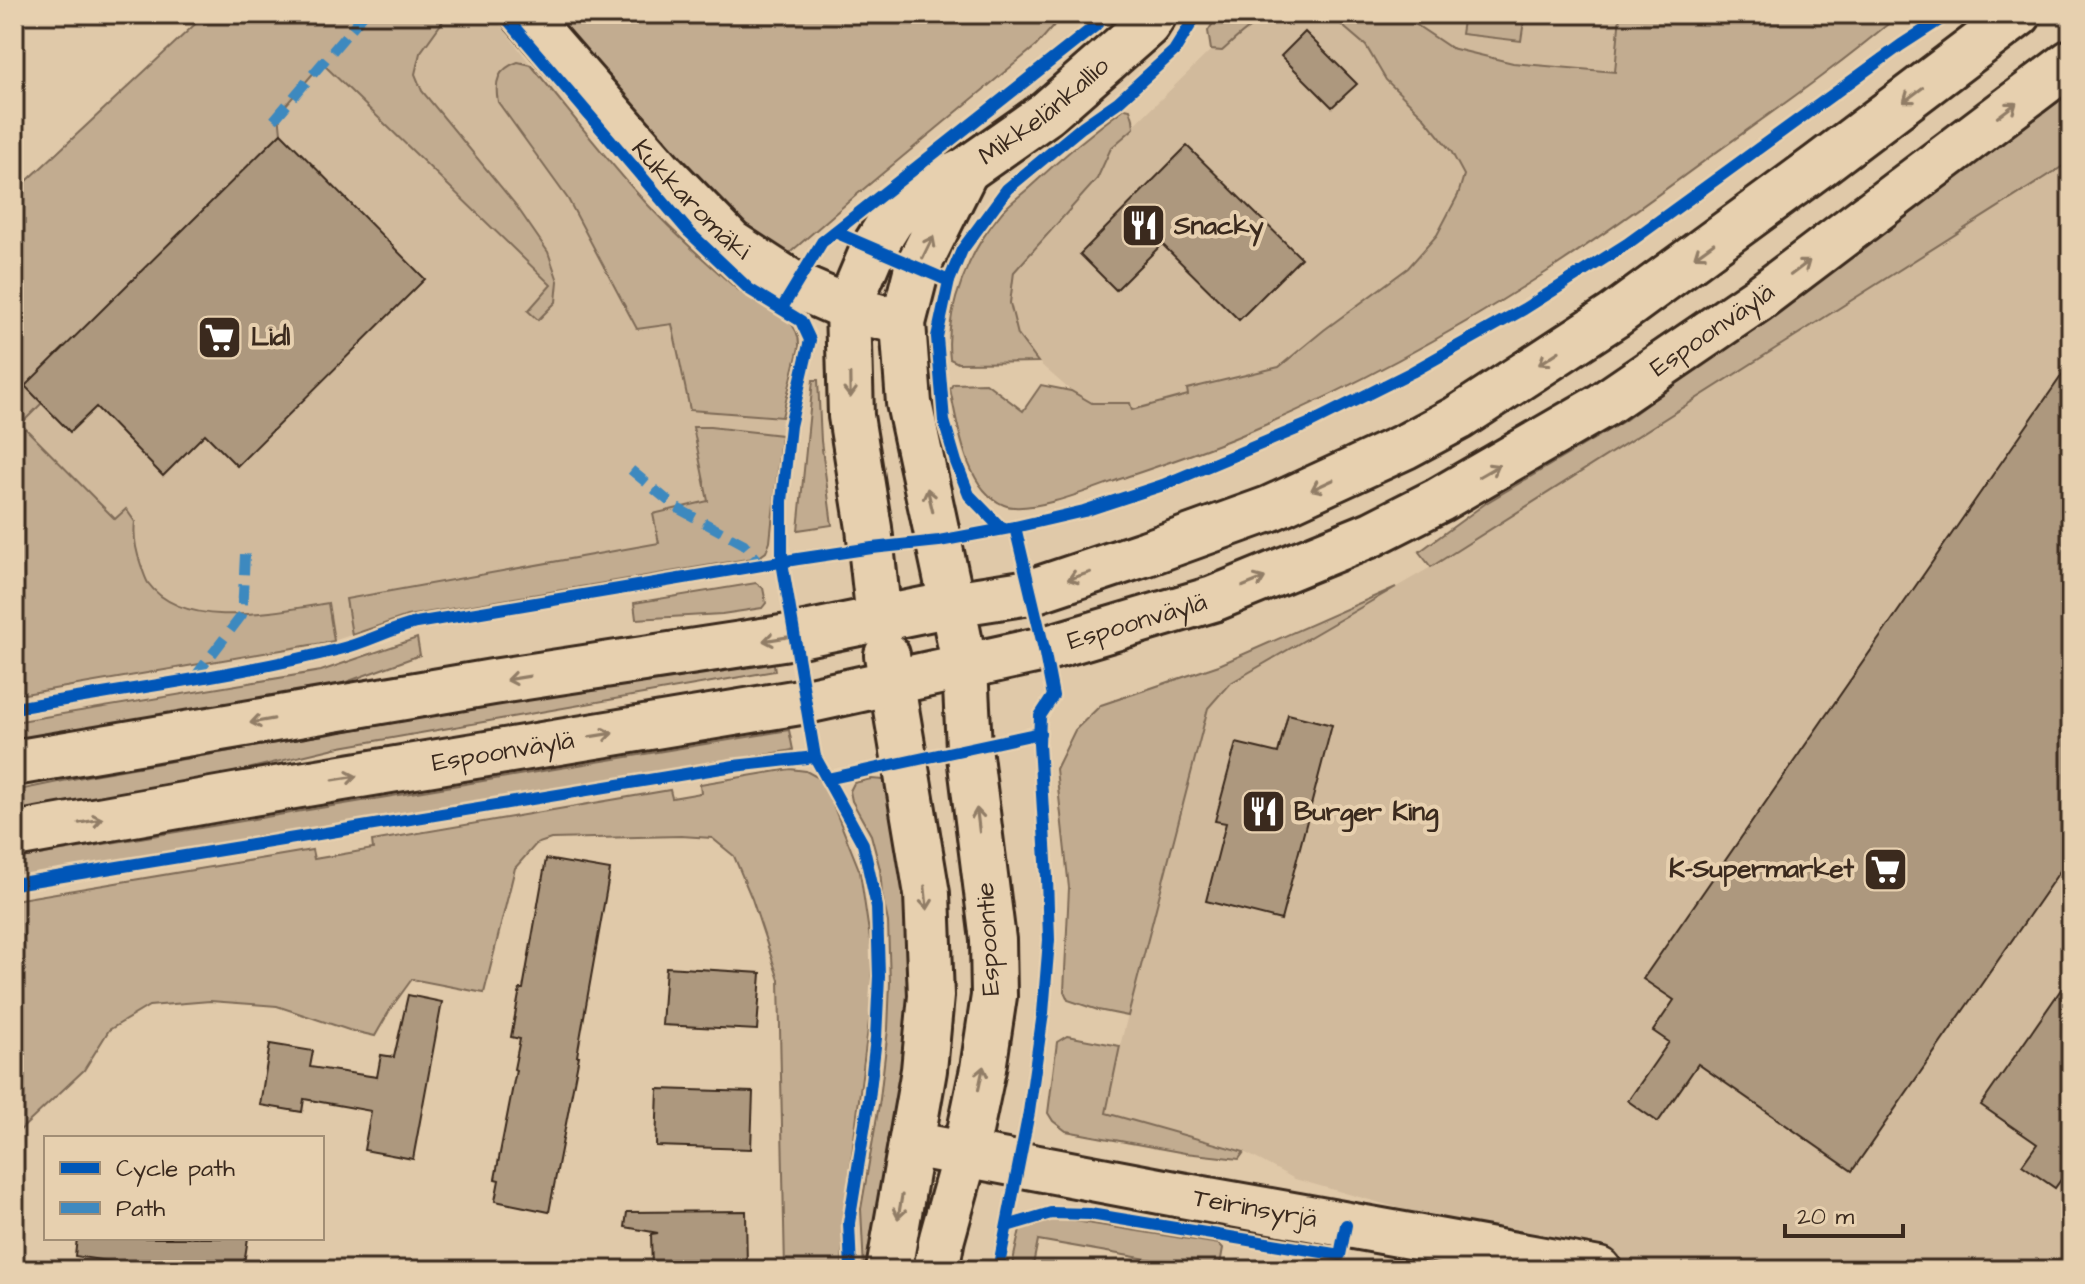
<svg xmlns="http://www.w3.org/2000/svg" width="2085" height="1284" font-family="'Architects Daughter',sans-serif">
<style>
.built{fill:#d1ba9c}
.green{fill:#c2ac90;stroke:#7e6b57;stroke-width:2}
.building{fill:#ad987e;stroke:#3b2a1e;stroke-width:2}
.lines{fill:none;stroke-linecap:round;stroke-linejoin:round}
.minor-casing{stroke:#3b2a1e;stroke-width:50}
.major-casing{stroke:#3b2a1e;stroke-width:50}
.minor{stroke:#e7d0af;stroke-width:44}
.major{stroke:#e7d0af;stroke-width:44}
.quiet{stroke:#3e89bf;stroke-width:10;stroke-dasharray:20 10;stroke-linecap:butt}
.cycleway-casing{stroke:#e7d0af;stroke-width:17}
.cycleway{stroke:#0057b8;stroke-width:12}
.oneway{stroke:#917d66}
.labels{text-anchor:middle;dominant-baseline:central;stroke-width:8;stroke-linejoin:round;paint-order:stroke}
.street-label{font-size:26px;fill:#3b2a1e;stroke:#e7d0af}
.poi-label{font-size:26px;font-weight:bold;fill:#3b2a1e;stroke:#e7d0af;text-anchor:start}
</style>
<rect width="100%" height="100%" fill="#e0c9a9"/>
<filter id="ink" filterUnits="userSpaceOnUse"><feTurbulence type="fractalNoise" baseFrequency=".0125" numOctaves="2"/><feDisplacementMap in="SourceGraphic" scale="16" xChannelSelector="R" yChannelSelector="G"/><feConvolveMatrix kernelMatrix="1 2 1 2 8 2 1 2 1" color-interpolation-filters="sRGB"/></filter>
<g filter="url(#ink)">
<g class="built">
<path d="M305 14H492L531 65 647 204 695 252 744 295 786 318 796 327 800 336 799 347 782 417 770 542 766 552 759 557 407 616 330 642 14 643V338Z"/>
<path d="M1273 14 1331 16 1366 46 1386 80 1422 115 1451 151 1465 175 1458 195 1437 235 1408 268 1324 330 1279 367 1187 389 1188 395 1132 410 1129 403H1092L1071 391 1038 362 1018 335 1010 303 1014 272 1097 179 1111 148 1211 50 1222 51 1248 28Z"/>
<path d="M1383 14H1700L1569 134Z"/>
<path d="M2071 161V1270H1425L1434 1218 1295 1179 1244 1152 1105 1113 1120 1046 1207 708 1229 684 1431 567Z"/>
</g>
<g class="green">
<path d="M206 14H448L420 53 415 74 422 91 515 204 548 252 558 281 556 302 538 320 528 311 551 285 322 63 279 113 281 133 26 386 42 403 21 424 115 519 126 509 135 522C133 537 136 551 141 565 143 571 145 578 148 583 184 632 277 611 328 603L334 641 25 694 14 691V193Z"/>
<path d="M557 14H1064L1036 46 854 197 785 257 743 226 693 177 574 38Z"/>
<path d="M1219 14H1285C1259 15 1240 35 1222 51L1211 50 1208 31Z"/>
<path d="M1299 14H1400L1451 48 1513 63 1615 72 1620 14H1900C1840 65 1775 110 1711 156 1658 195 1604 235 1548 271 1454 332 1354 387 1251 431 1208 450 1164 464 1120 479 1095 488 1029 515 1004 505 965 489 958 425 950 389L953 384 986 383 1023 411 1041 385 1071 391 1092 403H1130L1132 410 1188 395 1187 389 1279 367 1324 330 1408 268 1437 235 1458 195 1464 175 1451 151 1422 115 1386 80 1366 46 1331 16Z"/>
<path d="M1464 14H1525L1521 41 1461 34Z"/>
<path d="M518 62 531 65C570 112 607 161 648 205 676 235 706 262 737 289 759 307 801 313 799 347L782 417 690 410 672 324 637 329 568 199 498 102C494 81 498 69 518 62Z"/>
<path d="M2071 92V161L1431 567 1419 552 1486 503 1624 421 1877 238Z"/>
<path d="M1125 108 1130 109 1133 119 1134 128 1111 148 1097 179 1014 272 1010 303 1018 335 1038 362 958 363 950 359C944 310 970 249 1002 212 1010 203 1021 195 1030 187 1060 159 1092 132 1125 108Z"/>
<path d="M813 380H818L821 441 832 525 798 530Z"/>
<path d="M693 427H710L781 435 770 542 766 552 759 557 407 616 352 635 346 599 659 543 653 514 708 501Z"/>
<path d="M756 583 763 588 766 603 762 608 722 614 636 619 634 603Z"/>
<path d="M1396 587 1229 684 1208 708 1128 1016 1098 1010 1068 1000 1064 991 1069 888 1056 769 1075 730 1101 705 1219 665Z"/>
<path d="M417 638 420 655 319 692 14 742V722L321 671Z"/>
<path d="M773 657 775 671 335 748 114 801 14 818V791L92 775Z"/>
<path d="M789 730 793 750 14 880V859Z"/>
<path d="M790 769 806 771 817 777 829 795 860 872 871 946V1005L843 1225 842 1270H785L779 980 752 899 734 856 712 838 681 836 551 839 536 844 515 868 484 993 412 979 391 1008 375 1036 349 1030 277 1006 210 1001 149 1006 109 1030 84 1070 16 1134 14 1138V900L312 850 314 859 373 849 372 841 670 790 672 798 701 793 700 784Z"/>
<path d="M871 779 884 780 903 889 909 969 906 1045 871 1270H864L861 1209 880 1099 888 1029 890 983 888 922 882 893 880 869 871 835 852 801 850 791 854 783Z"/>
<path d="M1067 1036 1120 1046 1106 1113 1244 1152 1239 1159 1185 1153 1066 1131 1053 1121 1048 1113 1057 1042Z"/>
<path d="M1056 1218 1219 1244 1223 1248 1219 1270H1210L1038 1240 1032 1270H1011L1020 1229C1029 1220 1044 1219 1056 1218Z"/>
<path d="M1312 1257 1385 1270H1310Z"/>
</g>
<g class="building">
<path d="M1305 32 1357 84 1332 107 1281 56Z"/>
<path d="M281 133 425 279 237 466 205 434 163 476 96 407 70 432 25 386Z"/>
<path d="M1187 146 1301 258 1239 320 1162 244 1116 290 1080 254Z"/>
<path d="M2071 362V855L1852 1171 1698 1064 1658 1122 1628 1101 1669 1042 1653 1031 1674 1000 1643 979Z"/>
<path d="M1288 714 1332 725 1281 920 1206 901 1226 823 1215 821 1236 743 1278 753Z"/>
<path d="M546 859 610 870 577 1056H579L549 1212 495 1201 499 1180 495 1179 516 1070 514 1069 520 1039 511 1037 520 989H523Z"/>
<path d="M666 967 761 973 757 1030 662 1025Z"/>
<path d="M2071 975V1168L2070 1167 2055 1188 2022 1165 2037 1144 1981 1105Z"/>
<path d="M408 995 442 1002 413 1159 364 1150 371 1111 304 1099 302 1112 260 1105 270 1044 313 1051 310 1067 377 1077 381 1055 394 1057Z"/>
<path d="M658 1089 753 1092 751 1149 656 1146Z"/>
<path d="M746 1211 747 1268 652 1269 651 1234 658 1233 625 1227 627 1212Z"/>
<path d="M77 1238H248L243 1270H163L75 1256Z"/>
</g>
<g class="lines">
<defs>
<g id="minor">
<path id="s1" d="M524 14 660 170 731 243 797 286 848 308 903 323"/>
<path d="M952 604 909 403 903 323 917 268 966 170"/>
<path id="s2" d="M879 619 869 528 851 416 848 308 873 249 892 219 923 191 966 170 1047 113 1147 25 1154 14"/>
<path id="s3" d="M911 1144 1181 1195 1599 1270"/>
</g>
<g id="major">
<path d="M887 655 927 894 931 996 924 1070 889 1270"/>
<path d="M14 763 493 682 795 636 952 604 1030 592 1147 553 1269 509 1406 446 1458 418 1614 316 1821 164 2019 14"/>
<path id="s4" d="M14 835 240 795 806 701 1044 649 1213 599 1372 534 1439 500 1603 405 1758 299 2071 62"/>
<path d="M936 1270 942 1238 965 1155 983 1069 994 996 993 940 969 748 965 667 952 604"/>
</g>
</defs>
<use href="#minor" class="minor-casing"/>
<use href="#major" class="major-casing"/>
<use href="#minor" class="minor"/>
<use href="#major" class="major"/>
<g class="quiet">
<path d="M274 120 364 14"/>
<path d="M631 470 677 508 744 544 763 566"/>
<path d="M194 678 242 615 245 554"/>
</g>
<defs>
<g id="cycleway">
<path d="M503 14 689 232 749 289 801 321 810 340 790 426 782 501V562L815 757 863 844 877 907 879 976 876 1038 869 1099 849 1223 851 1270"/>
<path d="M835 232 949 281"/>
<path d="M782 308 822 242 1095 26 1106 14"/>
<path d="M1002 529 969 495 956 462 944 421 937 337 949 281 962 250 1007 189 1082 127 1118 102 1174 51 1197 14"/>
<path d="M14 708C123 690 233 676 340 649 366 643 390 629 416 623L798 559 872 548 939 541 1015 527 1084 511 1163 485 1306 425 1412 372 1524 309 1627 244 1901 45 1949 14"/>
<path d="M827 779 1040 733"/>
<path d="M14 884 734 766 815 757"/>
<path d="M1007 1226 1051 1213 1090 1214 1340 1255 1346 1225"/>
<path d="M998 1270 1029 1112 1043 1013 1049 940 1047 878 1039 744 1040 716 1053 696 1044 649 1015 527"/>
</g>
</defs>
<use href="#cycleway" class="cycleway-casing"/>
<use href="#cycleway" class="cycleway"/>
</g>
<defs><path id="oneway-shaft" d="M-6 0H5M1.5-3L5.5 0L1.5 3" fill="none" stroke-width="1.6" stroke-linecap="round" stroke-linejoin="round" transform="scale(2)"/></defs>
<g class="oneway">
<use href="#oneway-shaft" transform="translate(1913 95) rotate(143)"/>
<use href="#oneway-shaft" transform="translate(2007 110) rotate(-37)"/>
<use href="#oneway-shaft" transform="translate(928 247) rotate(-64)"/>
<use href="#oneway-shaft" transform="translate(1704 250) rotate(144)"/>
<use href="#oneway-shaft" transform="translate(1800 268) rotate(-37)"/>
<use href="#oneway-shaft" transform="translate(1549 358) rotate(147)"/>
<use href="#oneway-shaft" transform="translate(850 386) rotate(89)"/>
<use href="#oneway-shaft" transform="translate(1489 471) rotate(-30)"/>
<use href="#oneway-shaft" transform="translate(1322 485) rotate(155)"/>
<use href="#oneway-shaft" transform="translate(930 500) rotate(-103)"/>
<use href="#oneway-shaft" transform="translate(1079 576) rotate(162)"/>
<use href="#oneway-shaft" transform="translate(1254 582) rotate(-22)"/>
<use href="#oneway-shaft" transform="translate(775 639) rotate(171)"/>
<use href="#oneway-shaft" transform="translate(518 678) rotate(171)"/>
<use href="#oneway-shaft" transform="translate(262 721) rotate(170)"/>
<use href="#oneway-shaft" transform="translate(601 735) rotate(-9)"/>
<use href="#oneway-shaft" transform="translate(345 778) rotate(-9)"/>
<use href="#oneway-shaft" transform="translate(978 820) rotate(-97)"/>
<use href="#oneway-shaft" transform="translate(91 821) rotate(-10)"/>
<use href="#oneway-shaft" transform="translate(926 898) rotate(84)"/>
<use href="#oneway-shaft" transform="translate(981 1078) rotate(-78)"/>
<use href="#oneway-shaft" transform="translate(900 1207) rotate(100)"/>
</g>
</g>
<defs>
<symbol id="restaurant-square" viewBox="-11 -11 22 22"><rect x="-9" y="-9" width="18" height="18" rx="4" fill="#3b2a1e" stroke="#e7d0af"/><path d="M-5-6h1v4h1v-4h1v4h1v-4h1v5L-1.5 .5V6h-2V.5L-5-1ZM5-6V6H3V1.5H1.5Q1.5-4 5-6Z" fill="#fff"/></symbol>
<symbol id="supermarket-square" viewBox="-11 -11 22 22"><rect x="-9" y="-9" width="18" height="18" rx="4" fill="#3b2a1e" stroke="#e7d0af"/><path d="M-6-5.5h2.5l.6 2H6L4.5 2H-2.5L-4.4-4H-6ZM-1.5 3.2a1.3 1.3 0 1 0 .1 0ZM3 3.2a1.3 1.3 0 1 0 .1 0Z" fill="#fff"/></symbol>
</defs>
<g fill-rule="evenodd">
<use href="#restaurant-square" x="1118" y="200" width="51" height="51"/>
<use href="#supermarket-square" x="194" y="312" width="51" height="51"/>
<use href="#restaurant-square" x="1238" y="786" width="51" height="51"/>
<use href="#supermarket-square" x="1860" y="844" width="51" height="51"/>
</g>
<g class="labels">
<g class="street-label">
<text stroke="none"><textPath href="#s2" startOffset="600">Mikkelänkallio</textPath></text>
<text stroke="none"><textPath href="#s1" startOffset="250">Kukkaromäki</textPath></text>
<text stroke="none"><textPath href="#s4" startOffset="1792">Espoonväylä</textPath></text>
<text stroke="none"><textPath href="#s4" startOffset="1144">Espoonväylä</textPath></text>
<text stroke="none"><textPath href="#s4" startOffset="496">Espoonväylä</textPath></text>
<text transform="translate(988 939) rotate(-93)">Espoontie</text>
<text stroke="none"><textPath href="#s3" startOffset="350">Teirinsyrjä</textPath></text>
</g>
<g class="poi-label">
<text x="1174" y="226">Snacky</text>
<text x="251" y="337">Lidl</text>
<text x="1294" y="812">Burger King</text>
<text x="1854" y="869" text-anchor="end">K-Supermarket</text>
</g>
</g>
<rect width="2085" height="1284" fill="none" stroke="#e7d0af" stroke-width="48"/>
<rect x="24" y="24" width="2037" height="1236" fill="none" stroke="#3b2a1e" stroke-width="3" filter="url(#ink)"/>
<rect x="44" y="1136" width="280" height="104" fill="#e7d0af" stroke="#a28e75" stroke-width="2"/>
<rect x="60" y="1162" width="40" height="12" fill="#0057b8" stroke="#a28e75" stroke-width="2"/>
<text x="116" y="1176" font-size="24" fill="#3b2a1e">Cycle path</text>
<rect x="60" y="1202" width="40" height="12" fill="#3e89bf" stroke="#a28e75" stroke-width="2"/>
<text x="116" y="1216" font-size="24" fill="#3b2a1e">Path</text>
<path d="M1785 1224v12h118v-12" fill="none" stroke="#3b2a1e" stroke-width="4"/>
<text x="1797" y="1224" font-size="24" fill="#3b2a1e" stroke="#e7d0af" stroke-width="6" paint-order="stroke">20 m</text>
</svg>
